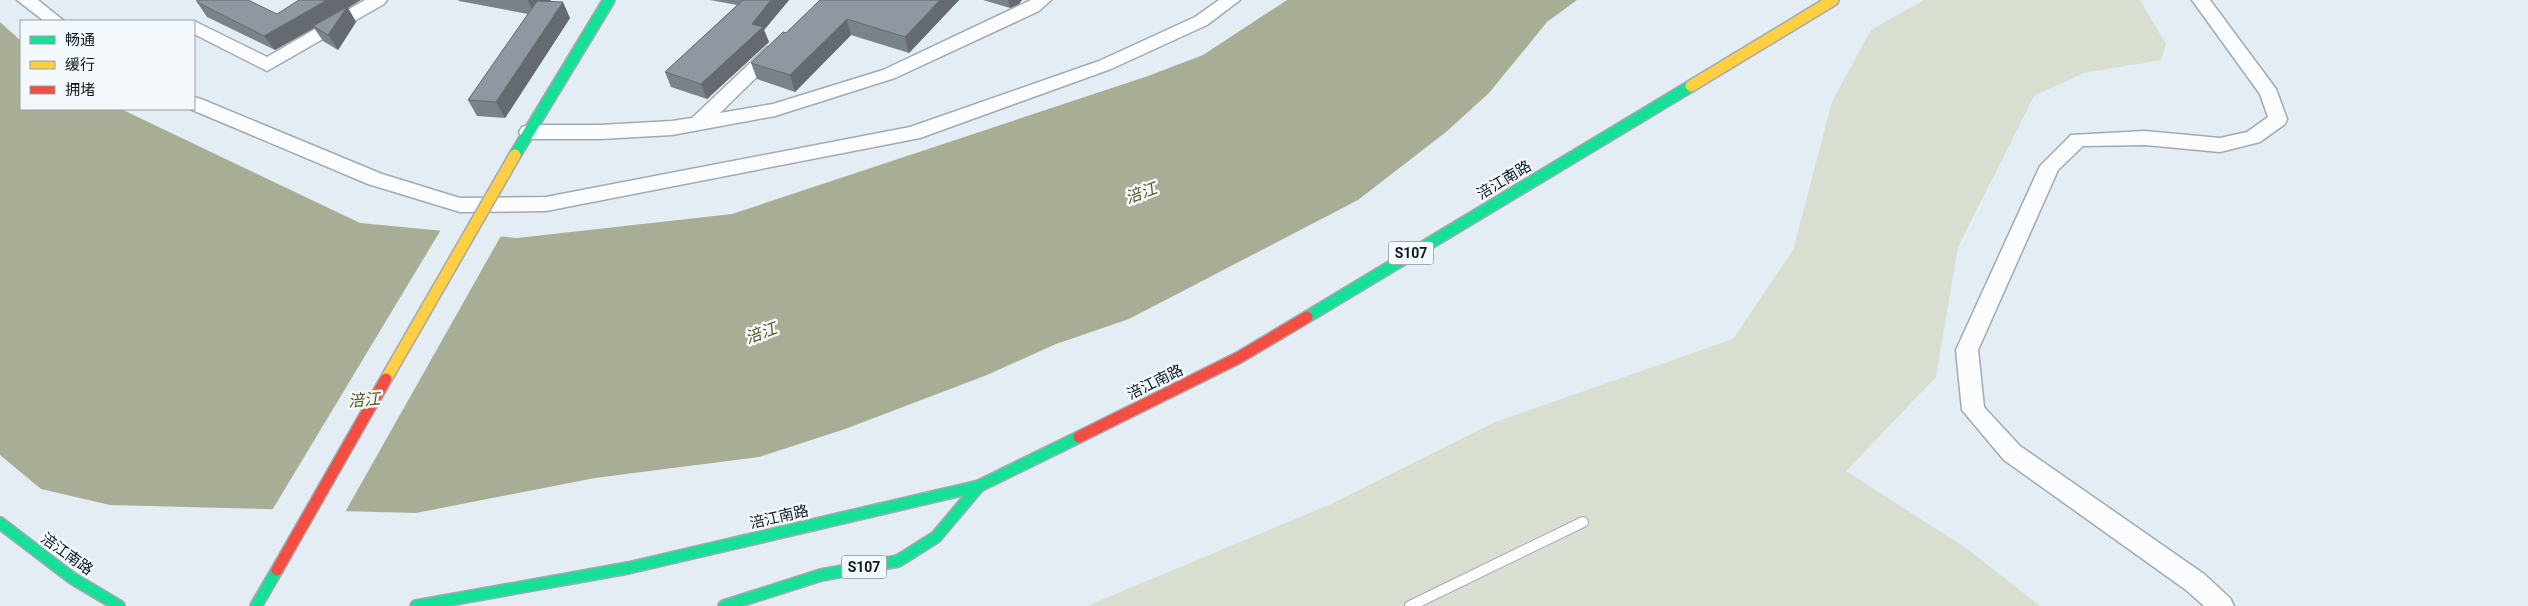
<svg xmlns="http://www.w3.org/2000/svg" width="2528" height="606" font-family="Roboto,'Noto Sans SC',sans-serif">
<style>
.green{fill:#d9dfd0}
.water{fill:#a8ae95}
.pier{fill:#e4ecf4}
.lines{fill:none;stroke-linecap:round;stroke-linejoin:round}
.lane-casing{stroke:#a1a9b1;stroke-width:12}
.street-casing{stroke:#a1a9b1;stroke-width:3}
.fast-casing{stroke:#a1a9b1;stroke-width:14}
.slow-casing{stroke:#a1a9b1;stroke-width:14}
.jam-casing{stroke:#a1a9b1;stroke-width:14}
.lane{stroke:#fbfcfd;stroke-width:10}
.street{fill:#fbfcfd;fill-rule:evenodd}
.fast{stroke:#16e098;stroke-width:11}
.slow{stroke:#ffcf43;stroke-width:11}
.jam{stroke:#f24e42;stroke-width:11}
.slow-bridge-casing{stroke:#a1a9b1;stroke-width:14;stroke-linecap:butt}
.jam-bridge-casing{stroke:#a1a9b1;stroke-width:14;stroke-linecap:butt}
.slow-bridge{stroke:#ffcf43;stroke-width:11}
.jam-bridge{stroke:#f24e42;stroke-width:11}
.wall{fill:#7b838a}
.shaded-wall{fill:#646a70}
.building{fill:#8f98a0;stroke:#646a70}
.labels{text-anchor:middle;dominant-baseline:central;stroke-width:5;stroke-linejoin:round;paint-order:stroke}
.shield{fill:#f3f8fd;stroke:#535a62;stroke-width:1}
.shield-label{font-size:14px;font-weight:bold;fill:#0f171f}
.street-label{font-size:15px;fill:#0f171f;stroke:#f3f8fd}
.water-label{font-size:16px;font-style:italic;fill:#515615;stroke:#f3f8fd}
</style>
<rect width="100%" height="100%" fill="#e4ecf4"/>
<path class="green" d="M1924 0H2140L2166 44 2161 60 2084 73 2034 96 1958 247 1936 377 1846 471 1966 548 2040 606H1087L1331 504 1495 422 1733 339 1793 250 1832 102 1871 30Z"/>
<path class="water" d="M1287 0H1577L1547 22 1489 93 1446 132 1358 200 1129 319 1056 344 987 375 845 429 759 457 595 478 416 513 110 505 41 489 0 455V22L21 41V109H121L360 223 517 238 732 214 1148 76 1203 55Z"/>
<path class="pier" d="M442 228 502 234 344 514 271 512Z"/>
<g class="lines">
<defs>
<path id="lane" d="M1410 606 1583 522"/>
<g id="street">
<path d="M17 0H38L64 21H44Z"/>
<path d="M365 0H387L384 4 267 71 194 34V21L267 57Z"/>
<path d="M1031 0H1051L1039 11 895 78 775 116 672 135 600 139H529L522 137 519 132 522 127 529 125H600L672 121 692 118 767 47H779L782 51 779 55 720 113 773 104 883 70Z"/>
<path d="M1219 0H1240L1207 25 1111 69 920 138 546 211 460 212 368 184 190 109H194V97L201 99 382 174 460 198 546 197 910 127 1099 61 1195 17Z"/>
<path d="M2192 0H2210L2276 89 2287 119 2285 124 2260 142 2220 152 2145 145 2083 146 2058 170 1978 350 1984 407 2020 446 2204 574 2230 598 2234 606H2204L2186 590 2004 460 1962 410 1956 350 2040 166 2071 135 2145 131 2220 138 2247 132 2268 117 2260 94Z"/>
</g>
<g id="fast">
<path d="M515 155 609 0"/>
<path d="M1307 317 1691 86"/>
<path d="M0 523 72 578 119 606"/>
<path d="M256 606 277 570"/>
<path d="M416 606 628 568 979 486"/>
<path d="M724 606 821 575 898 561 936 537 979 486 1079 437"/>
</g>
<path id="slow" d="M1691 86 1833 0"/>
<path id="jam" d="M1079 437 1238 358 1307 317"/>
</defs>
<use href="#lane" class="lane-casing"/>
<use href="#street" class="street-casing"/>
<use href="#fast" class="fast-casing"/>
<use href="#slow" class="slow-casing"/>
<use href="#jam" class="jam-casing"/>
<use href="#lane" class="lane"/>
<use href="#street" class="street"/>
<use href="#fast" class="fast"/>
<use href="#slow" class="slow"/>
<use href="#jam" class="jam"/>
<defs>
<path id="slow-bridge" d="M386 379 515 155"/>
<path id="jam-bridge" d="M277 570 386 379"/>
</defs>
<use href="#slow-bridge" class="slow-bridge-casing"/>
<use href="#jam-bridge" class="jam-bridge-casing"/>
<use href="#slow-bridge" class="slow-bridge"/>
<use href="#jam-bridge" class="jam-bridge"/>
</g>
<g class="wall">
<path d="M458 0H551L549 2 570 18 505 118 477 116 468 100 528 14 459 1Z"/>
<path d="M710 0H789L764 30 769 42 707 99 671 87 665 72 737 5Z"/>
<path d="M820 0H959L909 53 851 35 795 92 757 79 751 63 786 33Z"/>
<path d="M983 0H1022L1019 4 1010 8Z"/>
<path d="M197 2 277 14 348 8 356 22 338 50 323 41 314 28 275 50 207 17Z"/>
</g>
<g class="shaded-wall">
<path d="M327 0H361L348 8 356 22 338 50 328 35 313 26 314 28 275 50 264 36Z"/>
<path d="M529 0H551L535 16 528 1Z"/>
<path d="M771 0H789L764 30 769 42 707 99 701 84Z"/>
<path d="M940 0H959L909 53 905 37Z"/>
<path d="M1008 0H1022L1019 4 1010 8Z"/>
<path d="M563 2 570 18 505 118 496 102Z"/>
<path d="M847 19 851 35 795 92 790 75Z"/>
</g>
<g class="building">
<path d="M197 0H248L277 14 299 0H327L264 36 197 2Z"/>
<path d="M743 0H771L752 24 763 27 701 84 665 72Z"/>
<path d="M820 0H940L905 37 847 19 790 75 751 63 783 32 786 33Z"/>
<path d="M537 1 563 2 496 102 468 100Z"/>
<path d="M347 7 328 35 313 26Z"/>
</g>
<g class="labels">
<g class="shield">
<rect x="1388.5" y="241.5" width="45" height="23" rx="4"/>
<rect x="841.5" y="555.5" width="45" height="23" rx="4"/>
</g>
<g class="shield-label">
<text x="1411" y="253">S107</text>
<text x="864" y="567">S107</text>
</g>
<g class="street-label">
<text transform="translate(1504 180) rotate(-31)">涪江南路</text>
<text transform="translate(1155 382) rotate(-26)">涪江南路</text>
<text transform="translate(779 517) rotate(-13)">涪江南路</text>
<text transform="translate(67 554) rotate(36)">涪江南路</text>
</g>
<g class="water-label">
<text transform="translate(1141 193) rotate(-20)">涪江</text>
<text transform="translate(761 333) rotate(-20)">涪江</text>
<text transform="translate(364 400) rotate(-5)">涪江</text>
</g>
</g>
<rect x="20" y="20" width="175" height="90" fill="#f3f8fd" stroke="#989ea4"/>
<rect x="30" y="36" width="25" height="8" fill="#16e098" stroke="#989ea4"/>
<text x="65" y="45" font-size="15" fill="#0f171f">畅通</text>
<rect x="30" y="61" width="25" height="8" fill="#ffcf43" stroke="#989ea4"/>
<text x="65" y="70" font-size="15" fill="#0f171f">缓行</text>
<rect x="30" y="86" width="25" height="8" fill="#f24e42" stroke="#989ea4"/>
<text x="65" y="95" font-size="15" fill="#0f171f">拥堵</text>
</svg>
